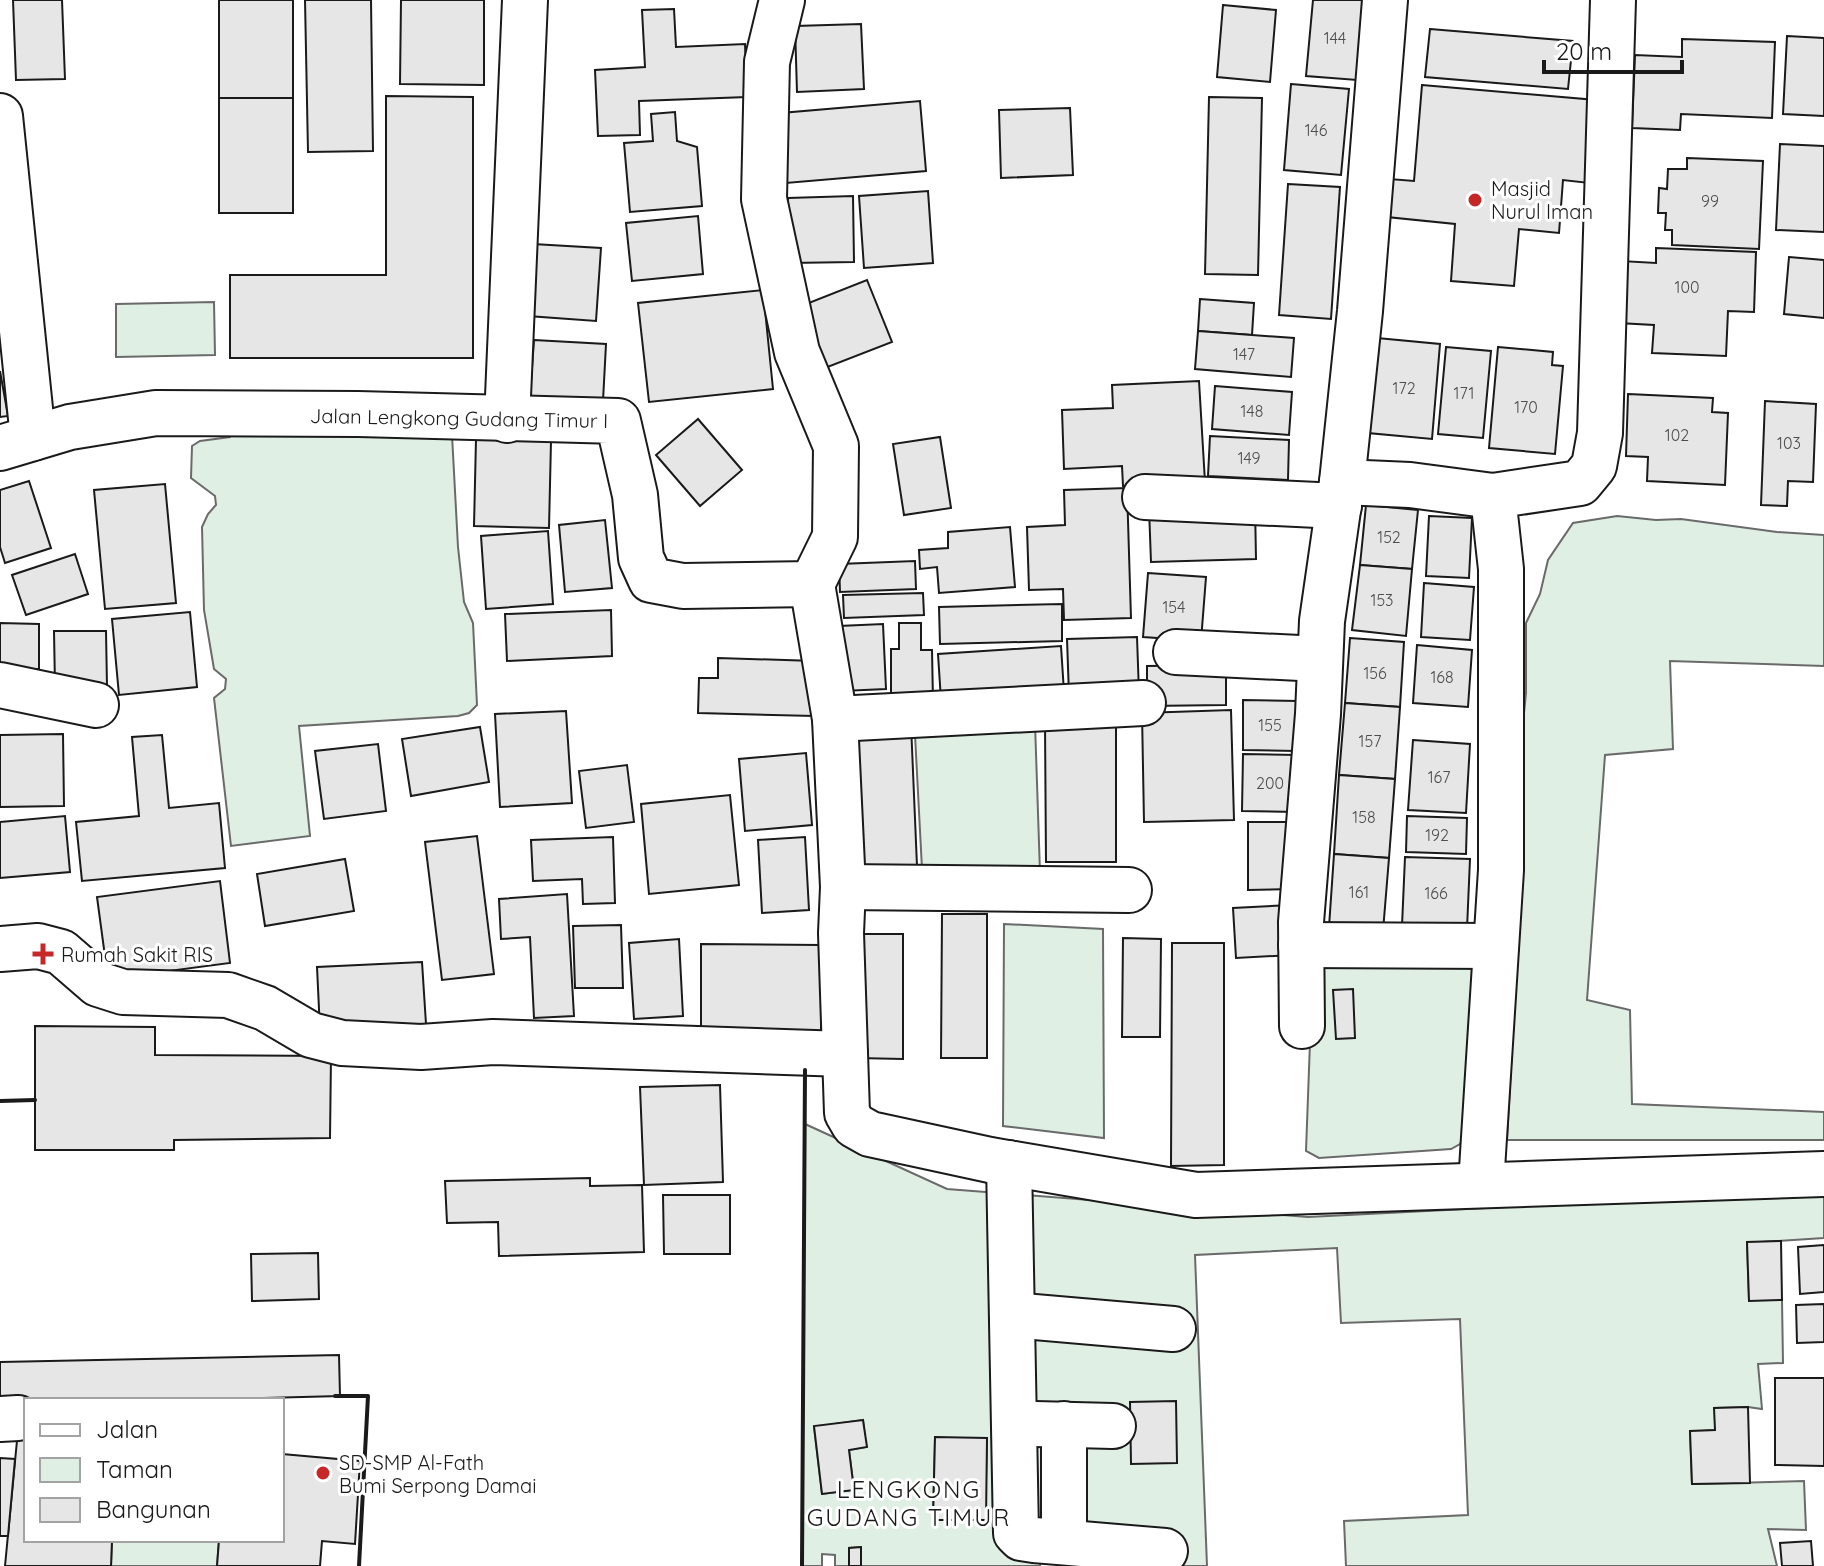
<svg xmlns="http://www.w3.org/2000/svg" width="1824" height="1566" font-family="Quicksand,sans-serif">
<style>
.green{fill:#e0efe3;stroke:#6a6a6a;stroke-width:2;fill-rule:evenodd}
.building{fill:#e6e6e6;stroke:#1a1a1a;stroke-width:2}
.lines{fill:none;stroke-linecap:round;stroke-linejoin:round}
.minor-casing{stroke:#1a1a1a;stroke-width:48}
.minor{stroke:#fff;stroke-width:44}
.wall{stroke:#1a1a1a;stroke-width:4}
.poi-dot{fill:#c62828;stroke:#fff;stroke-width:3}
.labels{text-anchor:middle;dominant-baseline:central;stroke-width:6;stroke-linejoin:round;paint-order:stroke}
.number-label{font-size:16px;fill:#4d4d4d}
.poi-label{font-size:20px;fill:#1a1a1a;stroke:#fff;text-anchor:start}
.street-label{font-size:20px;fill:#1a1a1a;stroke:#fff}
.quarter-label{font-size:24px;letter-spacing:2px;fill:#1a1a1a;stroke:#fff}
</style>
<rect width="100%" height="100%" fill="#fff"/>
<g class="green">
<path d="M214 302 215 355 116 357V304Z"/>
<path d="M235 429 452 435 458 547 464 602 473 623 477 705 469 713 458 716 299 726 310 836 231 846 214 698 225 689 226 679 214 669 204 610 202 527 208 514 216 505 215 496 191 478 192 446 200 441 230 437Z"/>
<path d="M1617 516 1656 520 1681 519 1777 532 1824 535V666L1670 661 1673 749 1605 755 1587 1000 1630 1010 1632 1104 1824 1112V1140H1507L1514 1011 1520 754 1526 693V623L1540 594 1548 560 1573 523Z"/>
<path d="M1035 723 1040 873 922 869 915 735Z"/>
<path d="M1004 924 1103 929 1104 1138 1003 1126Z"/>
<path d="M1313 960 1479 963 1465 1134 1460 1144 1451 1149 1319 1158 1306 1151Z"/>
<path d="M805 1124 947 1189 1308 1217 1824 1191V1238L1747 1243 1749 1300H1782L1783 1363 1758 1364 1762 1409 1748 1407 1715 1408V1430L1690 1432 1692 1484 1804 1481 1806 1530 1768 1529 1777 1566H1346L1344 1521 1468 1515 1460 1319 1341 1323 1337 1248 1195 1255 1207 1566H1103L1041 1557 1040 1566H861L860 1547 849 1548V1566H835V1555L822 1554V1566H802ZM863 1420 866 1447 849 1450 854 1490 822 1494 814 1427ZM935 1438H987L985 1520H933Z"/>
<path d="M112 1540H219L217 1566H111Z"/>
</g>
<g class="building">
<path d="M13 0H62L65 79 16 80Z"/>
<rect x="219" y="0" width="74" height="98"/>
<path d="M305 0H371L373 151 308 152Z"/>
<path d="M401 0H484V85L400 84Z"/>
<path d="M1313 0H1364L1357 80 1306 76Z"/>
<path d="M1223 5 1276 10 1270 82 1217 77Z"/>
<path d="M674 9 676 47 745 44 747 97 639 101 640 135 598 136 595 70 645 67 642 10Z"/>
<path d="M861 24 864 89 797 92 795 26Z"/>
<path d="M1430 29 1573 41 1568 89 1425 77Z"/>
<path d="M1787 36 1824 38V116L1783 114Z"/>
<path d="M1682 39 1775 42 1772 118 1681 114 1680 130 1632 128 1635 55 1682 57Z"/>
<path d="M1291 84 1349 89 1341 175 1284 170Z"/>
<path d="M1422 85 1596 100 1589 183 1563 180 1559 233 1519 229 1514 286 1451 281 1455 224 1387 217 1390 179 1414 181Z"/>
<path d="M386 96 473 97V358H230V275H386Z"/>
<path d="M1209 97 1262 98 1258 275 1205 274Z"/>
<rect x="219" y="98" width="74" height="115"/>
<path d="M920 101 926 171 786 183 781 113Z"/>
<path d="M1070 108 1073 175 1001 178 999 110Z"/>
<path d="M675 112 677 141 697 147 702 206 630 212 624 143 653 141 651 114Z"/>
<path d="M1780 144 1824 146V232L1776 230Z"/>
<path d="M1687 158 1763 161 1759 249 1672 245V230H1665L1666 213H1658L1659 188 1667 189 1668 169H1687Z"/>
<path d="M1288 184 1340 187 1331 319 1279 315Z"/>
<path d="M928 191 933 263 864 268 859 196Z"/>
<path d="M853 196 854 262 789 263 788 198Z"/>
<path d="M698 216 703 274 632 281 626 223Z"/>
<path d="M533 244 601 248 596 321 528 316Z"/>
<path d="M1656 248 1756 252 1754 312 1728 311 1726 356 1652 353 1654 325 1618 323 1621 261 1656 263Z"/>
<path d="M1789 257 1824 260V318L1784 314Z"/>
<path d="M867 280 892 342 825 368 801 306Z"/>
<path d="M763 290 773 389 649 402 638 303Z"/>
<path d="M1200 299 1254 303 1252 335 1198 331Z"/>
<path d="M1198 331 1294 338 1291 377 1195 369Z"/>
<path d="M1377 338 1440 344 1432 439 1368 433Z"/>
<path d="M534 340 606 344 603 401 530 396Z"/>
<path d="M1446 347 1491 351 1483 438 1438 434Z"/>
<path d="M1498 347 1553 352 1552 365 1563 366 1555 454 1489 448Z"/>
<path d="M0 371 8 416 0 417Z"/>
<path d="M1199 381 1205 482 1123 486 1122 466 1064 469 1062 410 1113 408 1112 385Z"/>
<path d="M1215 386 1292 392 1289 435 1212 429Z"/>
<path d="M1628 394 1713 398 1712 412 1728 413 1725 485 1647 481 1648 457 1626 456Z"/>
<path d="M1765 401 1816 404 1813 482 1788 481 1787 506 1761 505Z"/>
<path d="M698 419 742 470 700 506 656 455Z"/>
<path d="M1210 436 1289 440 1288 480 1208 476Z"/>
<path d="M940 437 951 508 904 515 893 444Z"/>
<path d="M476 439 551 441 549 528 474 526Z"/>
<path d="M29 481 51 548 5 563 0 547V490Z"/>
<path d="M165 484 176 603 105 609 94 490Z"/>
<path d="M1127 488 1131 618 1064 620 1063 589 1029 590 1027 527 1065 525 1064 490Z"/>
<path d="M1255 505 1256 559 1151 562 1149 508Z"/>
<path d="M1366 505 1418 510 1412 569 1360 565Z"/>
<path d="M1429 516 1472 518 1469 578 1426 576Z"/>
<path d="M605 520 612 588 565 592 559 525Z"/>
<path d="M1010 527 1015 587 939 593 937 567 920 569 919 550 948 548V532Z"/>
<path d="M548 531 553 604 486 609 481 536Z"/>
<path d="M75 554 88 594 26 615 12 575Z"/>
<path d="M915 561 916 589 840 592 839 564Z"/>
<path d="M1360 565 1412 569 1406 636 1352 630Z"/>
<path d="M1148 573 1206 577 1201 641 1143 637Z"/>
<path d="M1424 583 1474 587 1470 640 1421 637Z"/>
<path d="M923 593 924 615 844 618 843 595Z"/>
<path d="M1062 604V641L940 644 939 607Z"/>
<path d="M611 610 612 656 507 661 505 614Z"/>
<path d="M190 612 197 687 119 695 112 619Z"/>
<path d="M0 623 39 624V669H0Z"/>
<path d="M899 623H921V650H932L933 701 891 702V649H899Z"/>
<path d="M883 624 886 689 842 691 839 626Z"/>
<path d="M54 631H106L107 686 55 687Z"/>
<path d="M1137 637 1139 693 1069 695 1067 639Z"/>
<path d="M1350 638 1404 642 1400 707 1345 703Z"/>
<path d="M1417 645 1472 650 1468 707 1413 703Z"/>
<path d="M1061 646 1064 692 941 700 938 654Z"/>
<path d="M718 658 815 661 814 716 698 713 699 678H718Z"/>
<path d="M1226 665V705L1147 706V666Z"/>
<path d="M1243 700 1298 701 1296 751 1243 750Z"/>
<path d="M1345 703 1400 707 1395 779 1339 775Z"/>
<path d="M1231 710 1234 820 1144 822 1142 713Z"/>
<path d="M566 711 572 803 500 807 495 714Z"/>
<path d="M911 724 917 866 857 868 851 726Z"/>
<path d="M1045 724H1116V862H1046Z"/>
<path d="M480 727 489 782 411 796 402 739Z"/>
<path d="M63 734 64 806 0 807V735Z"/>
<path d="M162 735 169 808 219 803 225 868 82 881 76 822 139 816 132 737Z"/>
<path d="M1413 740 1470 744 1466 813 1408 810Z"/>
<path d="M378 744 386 811 324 819 315 751Z"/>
<path d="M806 753 812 825 745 831 739 759Z"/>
<path d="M1243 754 1298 755 1297 812 1242 811Z"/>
<path d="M627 765 634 822 586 828 579 771Z"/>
<path d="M1339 775 1395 779 1389 858 1334 854Z"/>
<path d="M730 795 739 885 649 894 641 804Z"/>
<path d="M65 816 70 872 0 878V822Z"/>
<path d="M1407 816 1467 818 1466 854 1406 852Z"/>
<path d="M1248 822H1294V889L1248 890Z"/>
<path d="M477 836 494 974 442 980 425 842Z"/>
<path d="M613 837 615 903 583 904 582 879 533 881 531 840Z"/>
<path d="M805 837 809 910 762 913 758 840Z"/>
<path d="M1334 854 1389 858 1383 931 1329 927Z"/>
<path d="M1405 857 1470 859 1467 929 1402 926Z"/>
<path d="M345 859 354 911 265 926 257 874Z"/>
<path d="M220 881 230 963 108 979 97 897Z"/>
<path d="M567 894 574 1016 534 1018 530 937 501 939 499 899Z"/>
<path d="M1291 905 1293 955 1236 958 1233 908Z"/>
<path d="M942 914H987V1058H941Z"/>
<path d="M621 925 623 988H575L573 926Z"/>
<path d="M857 934H903V1059L857 1058Z"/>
<path d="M1123 938 1161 939 1160 1037H1122Z"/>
<path d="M679 939 683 1016 634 1019 629 943Z"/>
<path d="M1172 943H1224V1165L1171 1166Z"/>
<path d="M701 944 821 945V1038L701 1037Z"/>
<path d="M422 962 426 1024 320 1030 317 967Z"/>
<path d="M1353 989 1355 1038 1336 1039 1333 990Z"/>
<path d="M35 1026 155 1027V1055L331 1056 330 1138 174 1140V1150H35Z"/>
<path d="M720 1085 723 1182 644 1185 640 1087Z"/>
<path d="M590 1178V1186L642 1185 644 1252 499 1256 498 1222 447 1223 445 1181Z"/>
<path d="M663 1195H730V1254H664Z"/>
<path d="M1781 1241 1782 1300 1749 1301 1747 1242Z"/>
<path d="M1824 1245V1292L1800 1294 1798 1247Z"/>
<path d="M318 1253 319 1299 252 1301 251 1254Z"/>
<path d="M1824 1304V1342L1797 1343 1796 1305Z"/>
<path d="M339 1355 340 1396 194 1400H26L0 1405V1362Z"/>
<path d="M1775 1378H1824V1466L1775 1465Z"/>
<path d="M1176 1401 1177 1463 1131 1464 1130 1402Z"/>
<path d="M1748 1407 1750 1483 1692 1484 1690 1431 1715 1430 1714 1408Z"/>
<path d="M863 1420 867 1447 849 1450 854 1490 822 1494 814 1426Z"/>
<path d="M18 1430 26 1431V1540H112L111 1566H5Z"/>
<path d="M935 1437 987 1438 986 1520H933Z"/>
<path d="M282 1454 360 1461 355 1544 322 1541 320 1566H217L219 1540H282Z"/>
<path d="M0 1458 15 1459 8 1536H0Z"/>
<path d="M1811 1541 1813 1566H1782L1780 1543Z"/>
<path d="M861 1547V1566H849V1548Z"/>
</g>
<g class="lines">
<defs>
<g id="minor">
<path d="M0 116 33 438"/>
<path d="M507 420 525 0"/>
<path d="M0 448 70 427 156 413 358 414 618 421 635 495 641 558 651 580 683 586 812 584 835 537 836 446 797 352 764 199 767 62 782 0"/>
<path d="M1342 482 1410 485 1493 496"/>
<path d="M1145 497 1339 506"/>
<path d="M812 584 835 719 843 887 841 933 847 1113 854 1125 870 1134 990 1160 1196 1195 1824 1174"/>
<path d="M1176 652 1320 659"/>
<path d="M0 685 96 705"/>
<path d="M835 719 1143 703"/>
<path d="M843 887 1129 890"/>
<path d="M1301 945 1496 946"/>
<path d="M0 949 38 946 61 952 98 984 123 992 228 995 265 1008 311 1035 342 1043 421 1047 493 1042 845 1054"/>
<path d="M1302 1026 1301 922 1318 714 1322 621 1342 482 1360 311 1385 0"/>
<path d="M1009 1163 1016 1533 1021 1538 1034 1540 1165 1551"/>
<path d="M1481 1185 1501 870V569L1493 496 1580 483 1594 466 1600 433 1613 0"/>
<path d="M1012 1315 1173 1329"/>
<path d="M0 1419 18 1418"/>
<path d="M1035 1424 1113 1426"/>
<path d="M1064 1424V1542"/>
</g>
</defs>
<use href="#minor" class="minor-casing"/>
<use href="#minor" class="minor"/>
<g class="wall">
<path d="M0 1101 35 1100"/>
<path d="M335 1396H368L359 1566"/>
<path d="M802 1566 805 1070"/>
</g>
</g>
<g class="poi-dot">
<circle cx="1475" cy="200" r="8"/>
<path d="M39 942h8v8h8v8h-8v8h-8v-8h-8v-8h8z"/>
<circle cx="323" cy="1473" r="8"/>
</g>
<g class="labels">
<g class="number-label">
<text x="1335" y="38">144</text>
<text x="1316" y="130">146</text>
<text x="1710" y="201">99</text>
<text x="1687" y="287">100</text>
<text x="1244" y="354">147</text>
<text x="1404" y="388">172</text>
<text x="1464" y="393">171</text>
<text x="1526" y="407">170</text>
<text x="1252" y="411">148</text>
<text x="1677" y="435">102</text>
<text x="1789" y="443">103</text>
<text x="1249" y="458">149</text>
<text x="1389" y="537">152</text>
<text x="1382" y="600">153</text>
<text x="1174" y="607">154</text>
<text x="1375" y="673">156</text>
<text x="1442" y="677">168</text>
<text x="1270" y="725">155</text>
<text x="1370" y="741">157</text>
<text x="1439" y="777">167</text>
<text x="1270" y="783">200</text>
<text x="1364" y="817">158</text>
<text x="1437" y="835">192</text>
<text x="1359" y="892">161</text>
<text x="1436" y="893">166</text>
</g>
<g class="poi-label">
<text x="1491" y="188">Masjid<tspan x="1491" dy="23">Nurul Iman</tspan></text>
<text x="61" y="954">Rumah Sakit RIS</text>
<text x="339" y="1462">SD-SMP Al-Fath<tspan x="339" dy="23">Bumi Serpong Damai</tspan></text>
</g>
<g class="street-label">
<text transform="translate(459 418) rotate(1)">Jalan Lengkong Gudang Timur I</text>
</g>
<g class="quarter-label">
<text x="909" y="1489">LENGKONG<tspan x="909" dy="28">GUDANG TIMUR</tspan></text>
</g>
</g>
<rect x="24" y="1398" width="260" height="144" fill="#ffffff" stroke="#a3a3a3" stroke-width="2"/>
<rect x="40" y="1424" width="40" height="12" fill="#ffffff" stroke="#a3a3a3" stroke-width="2"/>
<text x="96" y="1438" font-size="24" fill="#1a1a1a">Jalan</text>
<rect x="40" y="1458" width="40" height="24" fill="#e0efe3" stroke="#a3a3a3" stroke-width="2"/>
<text x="96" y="1478" font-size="24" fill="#1a1a1a">Taman</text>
<rect x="40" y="1498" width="40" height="24" fill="#e6e6e6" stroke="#a3a3a3" stroke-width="2"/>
<text x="96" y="1518" font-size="24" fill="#1a1a1a">Bangunan</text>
<path d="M1544 60v12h138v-12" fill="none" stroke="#1a1a1a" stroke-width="4"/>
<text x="1556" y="60" font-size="24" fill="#1a1a1a" stroke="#ffffff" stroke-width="6" paint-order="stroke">20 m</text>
</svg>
